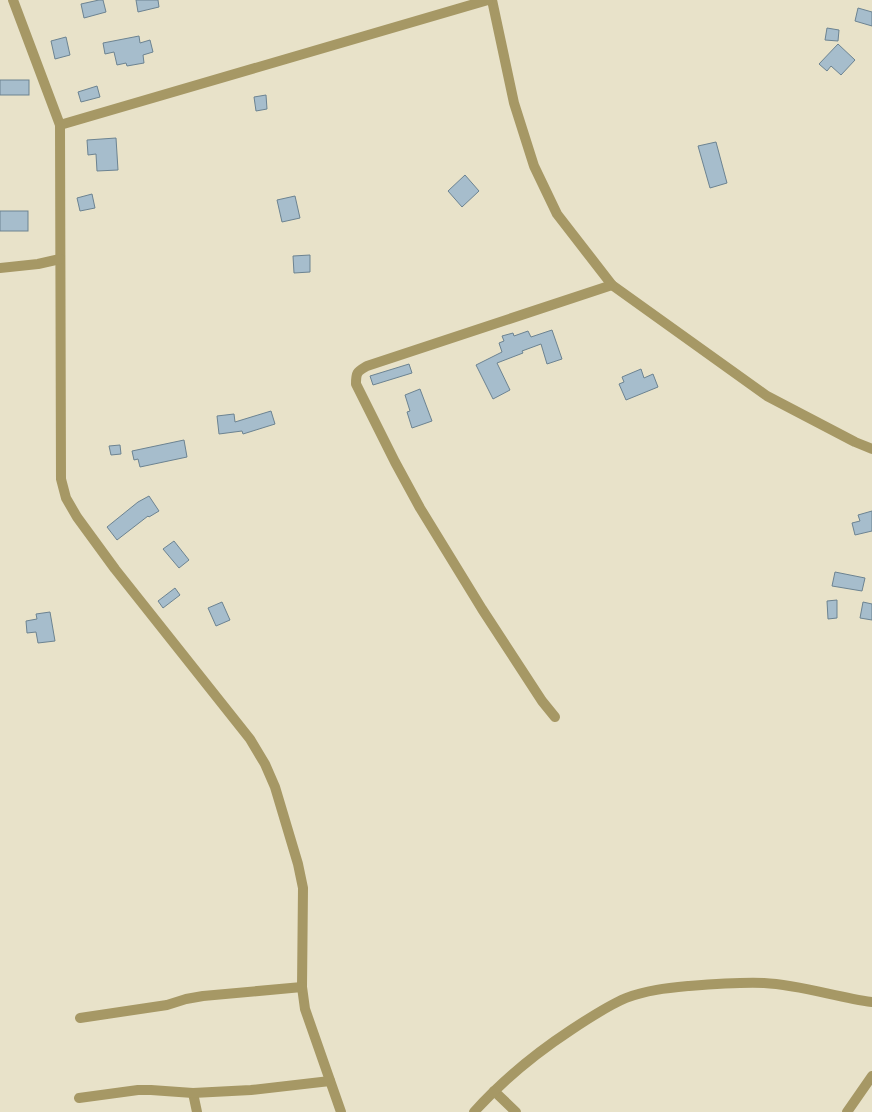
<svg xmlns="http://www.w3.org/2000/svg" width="872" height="1112" font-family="Helvetica,sans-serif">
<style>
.building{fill:#a6bdcc;stroke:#6c8391}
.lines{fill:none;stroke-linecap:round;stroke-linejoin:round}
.minor{stroke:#a69865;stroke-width:10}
</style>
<rect width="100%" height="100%" fill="#e8e2c9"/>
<g class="building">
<path d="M99 0H103L106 12 84 18 81 4Z"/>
<path d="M136 0H158L159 7 138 12Z"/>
<path d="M858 8 872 12V26L855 21Z"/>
<path d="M827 28 839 30 838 41 825 40Z"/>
<path d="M139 36 140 43 150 40 153 52 143 55 144 63 127 66 126 63 117 65 114 52 105 54 103 43Z"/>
<path d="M66 37 70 55 55 59 51 41Z"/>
<path d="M838 44 855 60 841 75 831 66 827 71 819 64Z"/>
<rect x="0" y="80" width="29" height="15"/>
<path d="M97 86 100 97 81 102 78 92Z"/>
<path d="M266 95 267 109 256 111 254 97Z"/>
<path d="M116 138 118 170 97 171 96 154 88 155 87 140Z"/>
<path d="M716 142 727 183 710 188 698 146Z"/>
<path d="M465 175 479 191 462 207 448 191Z"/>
<path d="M92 194 95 208 80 211 77 198Z"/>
<path d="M295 196 300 218 282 222 277 200Z"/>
<rect x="0" y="211" width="28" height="20"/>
<path d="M310 255V272L294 273 293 256Z"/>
<path d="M552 330 562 359 547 364 541 344 522 351 523 353 497 363 510 390 493 399 476 365 502 352 499 343 504 341 502 336 513 333 514 336 528 331 531 337Z"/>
<path d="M409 364 412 373 373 385 370 376Z"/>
<path d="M641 369 644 378 653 374 658 387 626 400 619 384 624 382 622 377Z"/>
<path d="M420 389 432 421 412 428 407 412 410 411 405 395Z"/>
<path d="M271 411 275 424 243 434 242 431 219 434 217 416 234 414 235 422Z"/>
<path d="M184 440 187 457 140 467 138 459 134 460 132 451Z"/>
<path d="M120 445 121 454 111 455 109 446Z"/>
<path d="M149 496 159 511 149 517 148 516 117 540 107 527 138 502Z"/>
<path d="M872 511V531L855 535 852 523 860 521 858 515Z"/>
<path d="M174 541 189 560 179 568 163 549Z"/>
<path d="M835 572 865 578 862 591 832 586Z"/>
<path d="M175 588 180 595 163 608 158 601Z"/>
<path d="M837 600V618L828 619 827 601Z"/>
<path d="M222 602 230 620 216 626 208 608Z"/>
<path d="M863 602 872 604V620L860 618Z"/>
<path d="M50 612 55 641 38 643 36 632 27 633 26 621 37 619 36 614Z"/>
</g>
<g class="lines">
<g class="minor">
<path d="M13 0 60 125 61 479 66 498 77 517 115 569 250 739 265 764 275 787 298 864 303 888 302 987 305 1009 341 1112"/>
<path d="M492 0 514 103 534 166 557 214 612 285 767 396 855 442 872 449"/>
<path d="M60 125 488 0"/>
<path d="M0 268 38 264 60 259"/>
<path d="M555 717 542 701 482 609 420 508 395 462 356 384C356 372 357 372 367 366L612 285"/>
<path d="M80 1018 167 1005 186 999 203 996 302 987"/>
<path d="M494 1091 516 1112"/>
<path d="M193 1093 197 1112"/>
<path d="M79 1098 138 1090H151L193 1093 251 1090 330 1081"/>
<path d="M474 1112C503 1080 536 1053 571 1030 589 1018 607 1006 626 998 646 990 668 988 689 986 714 984 739 982 764 983 801 985 836 997 872 1002"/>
<path d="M847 1112 872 1076"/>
</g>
</g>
</svg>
